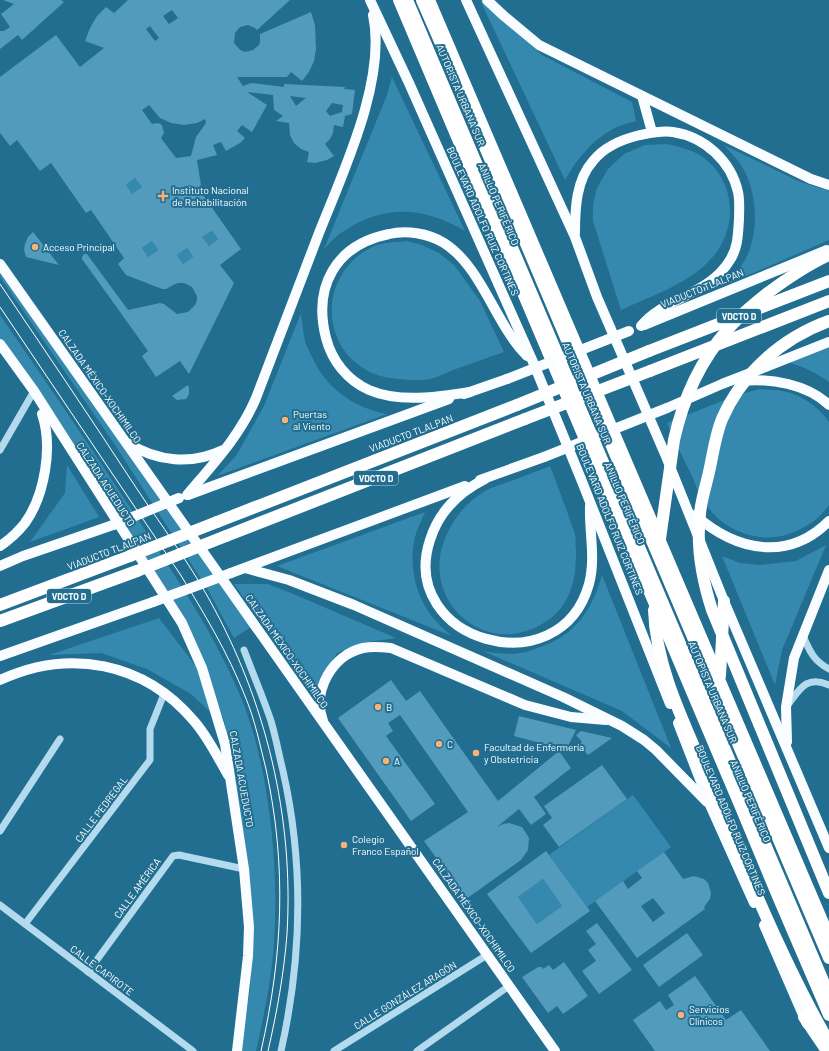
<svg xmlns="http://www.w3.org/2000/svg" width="829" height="1051" font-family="Barlow,sans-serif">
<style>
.green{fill:#3589af}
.building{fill:#529bbc;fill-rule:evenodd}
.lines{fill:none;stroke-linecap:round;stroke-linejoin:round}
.minor{stroke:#b3dbed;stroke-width:7}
.major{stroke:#f9fdff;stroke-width:10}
.highway{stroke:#fff;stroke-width:12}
.tram{stroke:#fff;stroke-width:1}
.major-bridge{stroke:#f9fdff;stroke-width:10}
.highway-bridge{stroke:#fff;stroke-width:12}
.poi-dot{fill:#f9b274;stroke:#216e91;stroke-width:1.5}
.labels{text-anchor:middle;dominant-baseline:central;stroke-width:4;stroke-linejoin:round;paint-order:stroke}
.shield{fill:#216e91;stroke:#bcd4de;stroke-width:1}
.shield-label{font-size:9px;font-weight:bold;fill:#fff}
.street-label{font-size:10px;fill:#fff;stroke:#216e91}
.poi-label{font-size:10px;fill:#fff;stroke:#216e91;text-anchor:start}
</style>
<rect width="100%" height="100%" fill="#216e91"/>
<g class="green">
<path d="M480 0 542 55 632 102 636 121C629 123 620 125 613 129 591 141 577 159 565 180Z"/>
<path d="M392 77 465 231C424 207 385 204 344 231 337 235 330 243 324 249L387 95Z"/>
<path d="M667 144C680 147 693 150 704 158 738 184 738 233 708 262 687 284 649 297 621 310L593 221V204L597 188 608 169 624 154 645 145Z"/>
<path d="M724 145 798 181 829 191V240L728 284C734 275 742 266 747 256 760 228 757 187 739 162 734 156 729 151 724 145Z"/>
<path d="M135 178 142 187 132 194 126 185Z"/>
<path d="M212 231 218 239 209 246 202 237Z"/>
<path d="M152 241 158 250 148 257 142 248Z"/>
<path d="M407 241 422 245 439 253 454 265 480 301 504 352C487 358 470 364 453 370 445 373 438 377 430 379 421 381 409 380 399 379 385 378 372 375 360 366 315 333 326 265 377 245 387 242 397 242 407 241Z"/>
<path d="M187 248 193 257 183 264 177 255Z"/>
<path d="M0 273 94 402 251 627 234 638 208 590 115 445 0 277Z"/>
<path d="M301 313C302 322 303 332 305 341 306 346 309 350 311 355 325 387 353 408 387 414L217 476 236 456 264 406Z"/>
<path d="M0 315C47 383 94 452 139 521 178 580 218 639 244 705 271 777 280 878 273 955 270 987 263 1019 256 1051H240L250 990 252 943 235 780 224 720 204 665 0 341Z"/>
<path d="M829 343V382C814 371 799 365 781 360Z"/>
<path d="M760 389C767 390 775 389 782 391 801 394 819 407 829 422V505C818 521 801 531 782 536 754 542 723 529 707 506 700 497 696 486 692 476 683 458 675 441 667 423L737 395Z"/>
<path d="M67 465 99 517 30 542 65 493Z"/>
<path d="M550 466C556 481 561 496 567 511 569 519 573 527 575 534 576 539 575 544 576 549 576 569 575 585 565 602 560 611 551 619 542 624 483 659 418 598 446 536 454 517 468 501 485 491 491 487 499 486 505 483 520 478 535 472 550 466Z"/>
<path d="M425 512C422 520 417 529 415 537 408 565 416 600 436 621 441 627 446 631 452 636L277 566Z"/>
<path d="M826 545 782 650 775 685 722 556 740 563 760 565 796 561Z"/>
<path d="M602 575 671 748 622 711 483 651C495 653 507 655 520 653 526 653 532 650 537 648 574 637 592 611 602 575Z"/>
<path d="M234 584H268L291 593 396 638 362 643 337 653 322 677 316 701Z"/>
<path d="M159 618 198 669 220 721 191 694 147 669 101 653 49 655Z"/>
<path d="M633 795 671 847 587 907 549 855Z"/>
<path d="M543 879 562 906 537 924 518 897Z"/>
</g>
<g class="building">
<path d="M3 0H61L64 2 22 40 18 35 0 49V31H4L10 27 1 14 14 4Z"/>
<path d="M128 0H290L257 30 255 28 248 25 240 27 235 33 234 43 240 50 245 52 253 50 259 45 260 42V34L311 12 315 25 316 49 314 61 309 72 302 81 291 72 287 77H237L243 86 251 83 284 87V84L345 87 344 89 355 90 352 114 345 116 343 127 334 125 333 133 330 139 325 144 334 156 327 160 315 163 307 162 309 152 301 149 294 143 290 135 289 123 276 121 283 116 274 110 273 95 247 92 267 105 252 132 242 125 237 131 245 138 240 143 226 151 221 142 213 145 217 155 197 160 201 185 198 188 241 249 220 265 234 283 189 374 180 361 156 377 142 356 148 351 82 259V257L84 254H87L128 310 160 303 164 304 177 314 188 312 195 305 197 300V296L192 287 184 283H179L175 284 166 289H162L126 275 118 264 124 258 91 210 86 213 51 163 40 171 17 140 10 146 0 133V77L56 35 80 67 104 48 85 41 90 28 97 16 106 7 114 13ZM172 10 178 18 169 24 163 16ZM150 26 159 38 155 41 146 29ZM290 96 306 98 296 106ZM332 103 343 105 342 112 330 116 326 111ZM149 105 160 118 171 123 184 125 197 123 205 119 206 123 196 137 191 156 176 158 161 138 164 133 162 125 158 123 152 124 142 110ZM135 178 142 187 132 194 126 185ZM212 231 218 239 209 246 202 237ZM152 241 158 250 148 257 142 248ZM187 248 193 257 183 264 177 255Z"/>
<path d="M33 232 59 265 26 257 24 250 25 244 28 237Z"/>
<path d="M188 385 189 388V394L186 399 177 400 172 396Z"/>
<path d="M391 680 406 701 420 691 498 801 559 751 571 768 534 797 546 814 531 825 519 809 497 827 503 824 509 823 522 827 529 838 528 850 521 860 466 899 424 841 468 812 400 715 388 723 393 731 386 736 435 804 411 821 338 718Z"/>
<path d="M519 716 576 730 566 750 514 736Z"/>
<path d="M581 731 612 738 588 755 579 745 582 742 576 735Z"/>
<path d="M602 765 627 799 559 847 543 825 552 818 544 806Z"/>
<path d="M546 851 590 911 531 953 487 894ZM543 879 562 906 537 924 518 897Z"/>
<path d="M664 852 683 879 694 876 704 879 708 883 711 893 710 899 704 907 705 909 637 958 595 901 623 881 628 889 642 878 637 871ZM653 898 665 913 653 922 641 906Z"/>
<path d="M597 923 632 970 599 994 582 971 596 961 588 950 596 944 586 931Z"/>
<path d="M687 933 703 955 659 987 643 965Z"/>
<path d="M564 962 588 996 563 1014 557 1006 548 1013 522 977 538 967H542L543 969 549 965 553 970Z"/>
<path d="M695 976 726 1020 741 1010 770 1051H655L633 1020 660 1001 666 1010 674 1005 668 995Z"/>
</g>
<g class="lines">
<g class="minor">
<path d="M0 450 34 391"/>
<path d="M803 636C810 652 814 661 829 669"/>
<path d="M244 650C253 674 263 697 271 721 276 738 279 755 283 771 304 864 302 958 281 1051"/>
<path d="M787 706C800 689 806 675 829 685"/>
<path d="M0 831 60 739"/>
<path d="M0 905 193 1051"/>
<path d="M25 924 150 760V729L164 694"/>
<path d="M88 972 173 856 179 855 244 869"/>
<path d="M334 1051 487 955"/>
<path d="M417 1051 509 986"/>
</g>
<g class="major">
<path d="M370 0 409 83 533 362 581 479 670 704"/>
<path d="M466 0 575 237 597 297 665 454 724 601 829 848"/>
<path d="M487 0 504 16 539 45 811 179 829 185"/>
<path d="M642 96 652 132"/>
<path d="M575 233C575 209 576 180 593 161 604 147 623 139 640 135 650 133 662 130 673 132 705 137 731 161 738 192 740 201 739 211 739 219 738 234 738 248 730 260 709 295 665 297 641 326"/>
<path d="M0 264 555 1051"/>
<path d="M644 325 827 250"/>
<path d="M0 344 34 391 182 623 202 668 225 744 244 869 249 927 248 956 237 1051"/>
<path d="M741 381C771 378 807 384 829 405"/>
<path d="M470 392C439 397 399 403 369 390 347 380 332 361 326 338 313 287 335 245 389 234 406 230 428 233 444 243 482 267 495 324 527 356"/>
<path d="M464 394 507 379"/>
<path d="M667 408 722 384 829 342"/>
<path d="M128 443C157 462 192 465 223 450"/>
<path d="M485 479C459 492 439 511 430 540 397 641 560 688 589 584 596 558 589 532 590 506"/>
<path d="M480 480 544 457"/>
<path d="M187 495C213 464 240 436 256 398 277 343 298 288 319 233 343 172 387 80 373 15"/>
<path d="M188 495 449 399"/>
<path d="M695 515C736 551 788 562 829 521"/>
<path d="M0 546C9 540 18 532 25 523 45 495 53 446 42 414"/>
<path d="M0 566 23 556 113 525"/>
<path d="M245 568 289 580 354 605 563 697 622 726 644 740 656 750 707 802"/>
<path d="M231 573 465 486"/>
<path d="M0 656 153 602"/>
<path d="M0 680C69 648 144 662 194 721 208 737 217 756 228 775"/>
<path d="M323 721C312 691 332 655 363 648 373 646 382 647 391 648L525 705 571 717 606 720"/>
<path d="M678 723 710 805 754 903"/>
<path d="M787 742 786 707 794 658 829 570"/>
<path d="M764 925 807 1024"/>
</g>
<g class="highway">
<path d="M399 0 740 805 780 901 829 1015"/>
<path d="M429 0 829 937"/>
<path d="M649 351 829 281"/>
<path d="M650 371 829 301"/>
<path d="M217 522 517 405"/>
<path d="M226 536 525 419"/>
<path d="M0 605 130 556"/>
<path d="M654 610C656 671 687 728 710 784 730 834 751 883 773 932 790 969 808 1007 829 1042"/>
<path d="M0 621 137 571"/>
<path d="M720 676 724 601"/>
<path d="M804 1017 827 1051"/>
</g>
<g class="tram">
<path d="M0 284C46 352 92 420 137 489 161 525 188 561 209 599 266 701 294 817 287 934 284 973 277 1012 268 1051"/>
<path d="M0 307 180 574C204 613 228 653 245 696 255 720 260 745 266 769 287 866 283 955 261 1051"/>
</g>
<g class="major-bridge">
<path d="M507 379 629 331"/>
<path d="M544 457 667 408"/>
<path d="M113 525 179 498"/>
<path d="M153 602 231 573"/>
</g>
<g class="highway-bridge">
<path d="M407 0 829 995"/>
<path d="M422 0 446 55 829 958"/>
<path d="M829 321C782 338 742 373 722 419 715 436 713 455 709 472 706 486 701 500 700 514 696 546 702 579 712 610L829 893"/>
<path d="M517 405 649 351"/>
<path d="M525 419 650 371"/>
<path d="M658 553 674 440C683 399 701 360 728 329 740 315 755 303 769 292 788 278 807 265 829 255"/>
<path d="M130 556 217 522"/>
<path d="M137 571 226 536"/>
</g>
</g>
<g class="poi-dot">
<path d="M161 190h4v4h4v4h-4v4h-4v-4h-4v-4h4z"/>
<circle cx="35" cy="247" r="4"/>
<circle cx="285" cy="420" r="4"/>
<circle cx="378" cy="707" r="4"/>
<circle cx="439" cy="744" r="4"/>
<circle cx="476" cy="753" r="4"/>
<circle cx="386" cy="761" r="4"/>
<circle cx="344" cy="845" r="4"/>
<circle cx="681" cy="1015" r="4"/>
</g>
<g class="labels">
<g class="shield">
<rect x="717" y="309" width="44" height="14" rx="3"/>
<rect x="354" y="471" width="44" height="14" rx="3"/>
<rect x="47" y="589" width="44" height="14" rx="3"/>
</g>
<g class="shield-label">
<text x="739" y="316">VDCTO D</text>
<text x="376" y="478">VDCTO D</text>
<text x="69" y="596">VDCTO D</text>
</g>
<g class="street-label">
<text transform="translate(461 95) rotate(67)">AUTOPISTA URBANA SUR</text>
<text transform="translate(499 204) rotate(67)">ANILLO PERIFÉRICO</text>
<text transform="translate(483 221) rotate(66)">BOULEVARD ADOLFO RUIZ CORTINES</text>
<text transform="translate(702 288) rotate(-22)">VIADUCTO TLALPAN</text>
<text transform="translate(100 386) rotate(55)">CALZADA MÉXICO-XOCHIMILCO</text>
<text transform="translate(587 393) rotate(67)">AUTOPISTA URBANA SUR</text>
<text transform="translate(411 433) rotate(-21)">VIADUCTO TLALPAN</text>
<text transform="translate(106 484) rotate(57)">CALZADA ACUEDUCTO</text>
<text transform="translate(625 503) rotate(67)">ANILLO PERIFÉRICO</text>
<text transform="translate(610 519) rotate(68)">BOULEVARD ADOLFO RUIZ CORTINES</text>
<text transform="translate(109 551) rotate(-21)">VIADUCTO TLALPAN</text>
<text transform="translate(287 651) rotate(55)">CALZADA MÉXICO-XOCHIMILCO</text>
<text transform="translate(713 692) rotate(67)">AUTOPISTA URBANA SUR</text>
<text transform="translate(242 779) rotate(80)">CALZADA ACUEDUCTO</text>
<text transform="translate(751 801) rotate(67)">ANILLO PERIFÉRICO</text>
<text transform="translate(101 809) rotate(-53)">CALLE PEDREGAL</text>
<text transform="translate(731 820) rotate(67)">BOULEVARD ADOLFO RUIZ CORTINES</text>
<text transform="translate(137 888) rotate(-54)">CALLE AMÉRICA</text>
<text transform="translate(474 915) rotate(55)">CALZADA MÉXICO-XOCHIMILCO</text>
<text transform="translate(102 970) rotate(37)">CALLE CAPIROTE</text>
<text transform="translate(405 995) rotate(-32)">CALLE GONZÁLEZ ARAGÓN</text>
</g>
<g class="poi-label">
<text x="172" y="190">Instituto Nacional<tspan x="172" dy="12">de Rehabilitación</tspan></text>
<text x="43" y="247">Acceso Principal</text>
<text x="293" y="414">Puertas<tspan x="293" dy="12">al Viento</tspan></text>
<text x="386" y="707">B</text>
<text x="447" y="744">C</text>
<text x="484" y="747">Facultad de Enfermería<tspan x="484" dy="12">y Obstetricia</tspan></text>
<text x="394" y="761">A</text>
<text x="352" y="839">Colegio<tspan x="352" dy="12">Franco Español</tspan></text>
<text x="689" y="1009">Servicios<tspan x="689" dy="12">Clínicos</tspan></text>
</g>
</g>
</svg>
